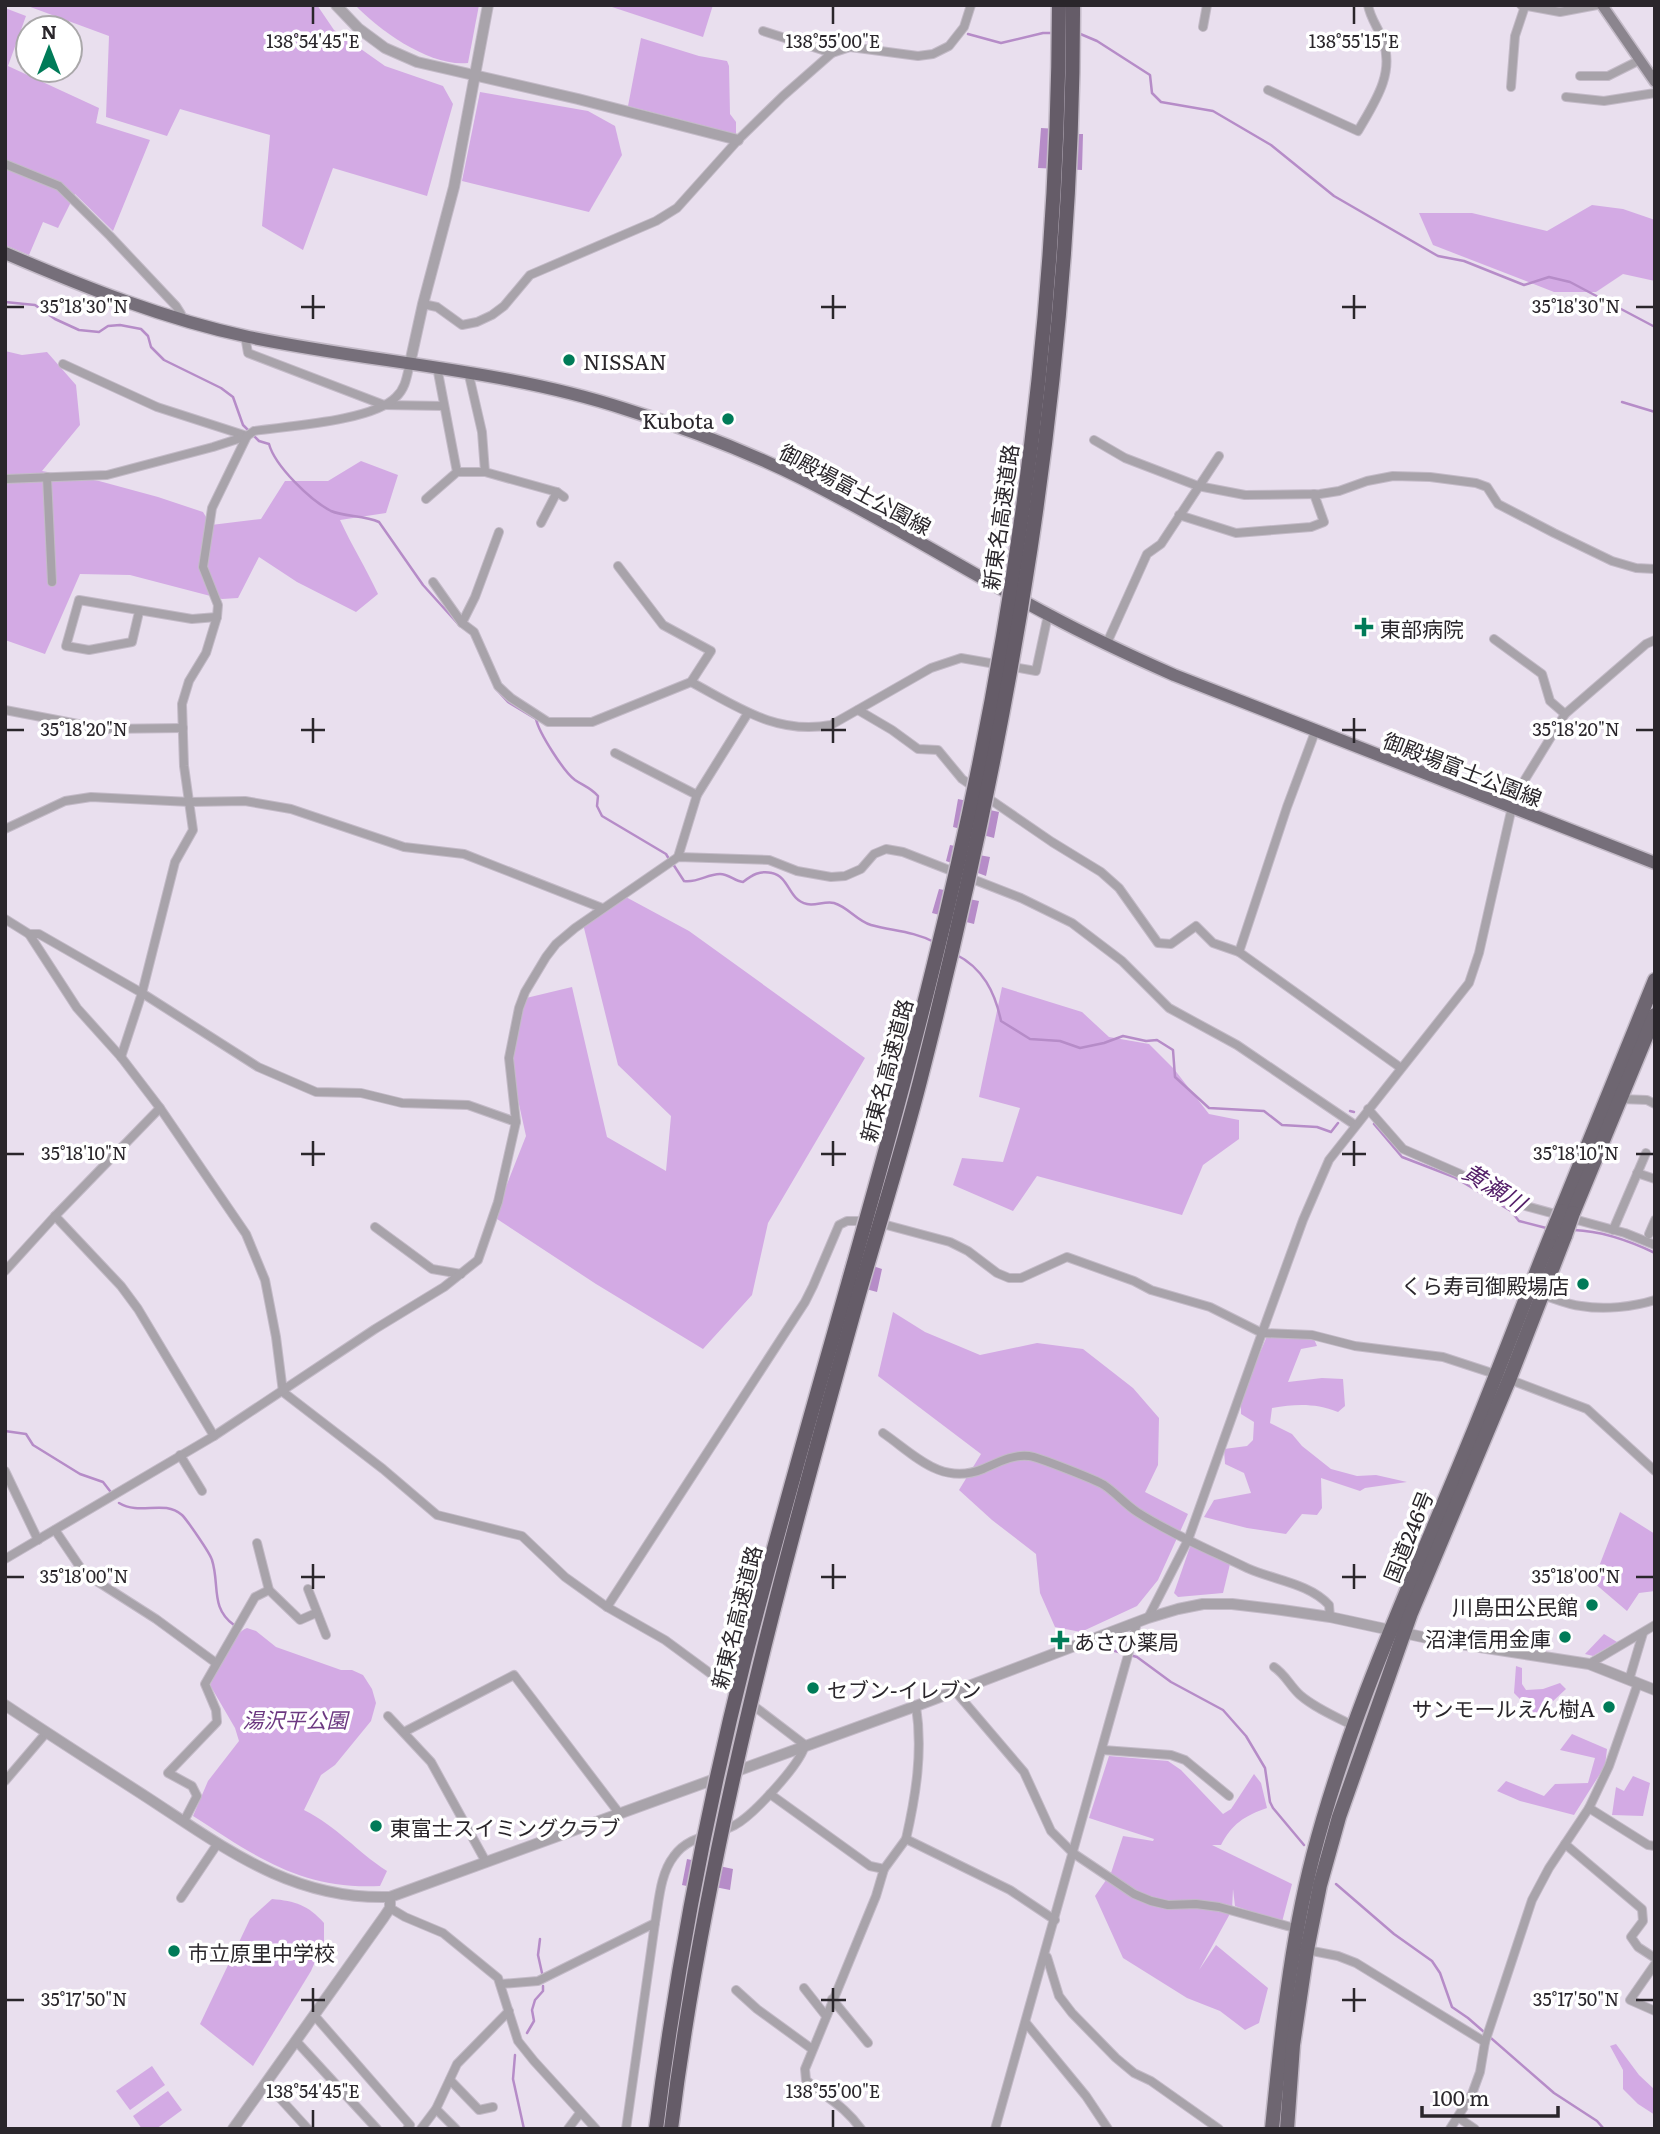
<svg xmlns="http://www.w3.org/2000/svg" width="1660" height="2134" font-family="Literata,'Noto Sans JP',serif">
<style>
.green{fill:#d3aae4}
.water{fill:#b68cc8}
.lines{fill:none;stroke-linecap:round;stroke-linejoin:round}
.stream{stroke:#b68cc8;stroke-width:2.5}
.minor-casing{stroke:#c3bac7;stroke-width:10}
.tertiary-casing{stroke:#c3bac7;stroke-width:12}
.secondary-casing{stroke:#c3bac7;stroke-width:13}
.primary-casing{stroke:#c3bac7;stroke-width:15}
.trunk-casing{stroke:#c3bac7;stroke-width:17}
.minor{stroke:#a8a3aa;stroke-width:8}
.tertiary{stroke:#a8a3aa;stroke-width:10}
.secondary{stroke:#8b858e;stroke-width:10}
.primary{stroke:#766f7a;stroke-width:12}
.trunk{stroke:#6e6671;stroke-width:14}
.trunk-bridge-casing{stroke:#c3bac7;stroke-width:17;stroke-linecap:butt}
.motorway-bridge-casing{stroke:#c3bac7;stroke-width:17;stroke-linecap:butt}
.trunk-bridge{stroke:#6e6671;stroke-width:14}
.motorway-bridge{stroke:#655c68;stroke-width:14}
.ticks{fill:none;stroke:#2a262b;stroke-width:2.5}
.poi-dot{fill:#007b58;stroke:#fff;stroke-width:2.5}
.labels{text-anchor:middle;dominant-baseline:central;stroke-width:7;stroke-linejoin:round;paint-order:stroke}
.poi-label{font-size:21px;fill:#2a262b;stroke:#fff;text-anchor:start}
.street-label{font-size:21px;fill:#2a262b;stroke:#fff}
.park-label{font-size:21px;font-style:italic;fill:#6c3881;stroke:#fff}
.water-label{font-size:23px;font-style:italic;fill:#552169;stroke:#fff}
.ticks-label{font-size:18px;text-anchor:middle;fill:#2a262b;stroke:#fff;stroke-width:7;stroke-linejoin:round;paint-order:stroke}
</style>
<rect width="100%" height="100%" fill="#e9dfee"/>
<g class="green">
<path d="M25 5H317L334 30 385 66 443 86 453 104 427 196 333 168 303 250 262 226 270 135 180 109 167 136 106 117 109 36Z"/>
<path d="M355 5H479L468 63C430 67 380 31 355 5Z"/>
<path d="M612 5H713L703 37 612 7Z"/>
<path d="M5 8 26 16 8 66 99 108 96 123 150 140 113 231 75 194 58 228 43 222 29 255 5 245Z"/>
<path d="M641 38 699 56 727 61 729 66 730 114 736 122V134L628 106Z"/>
<path d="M480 92 588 111 615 126 622 155 589 212 462 181Z"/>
<path d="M1592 205 1623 209 1655 220V281L1623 274 1596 292H1554L1433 245 1419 213H1472L1547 231Z"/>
<path d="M5 351 22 355 47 352 76 385 80 425 42 471 99 481 158 497 203 512 211 525 261 519 285 481H328L361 461 398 475 386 513 340 520C352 546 366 568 378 594L356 612 297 582 259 557 238 598 222 599 130 575 80 574 45 654 5 640Z"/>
<path d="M624 896 689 931 865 1058 768 1223 752 1295 703 1349 596 1284 494 1217 526 1136 511 1068 522 999 572 987 607 1137 666 1171 671 1116 618 1065 583 924Z"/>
<path d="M1002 987 1082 1012 1109 1037 1149 1044 1174 1069 1209 1114 1239 1120V1139L1203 1165 1182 1215 1037 1176 1013 1211 953 1185 962 1158 1003 1162 1020 1108 979 1097Z"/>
<path d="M893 1312 925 1332 980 1355 1037 1343 1083 1349 1133 1388 1159 1418 1158 1465 1145 1492 1188 1514 1158 1580 1137 1606 1081 1632 1055 1627 1040 1593 1036 1554 992 1520 959 1490 981 1454 878 1376Z"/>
<path d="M1267 1336 1314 1339 1317 1346 1301 1349 1288 1382 1322 1378 1343 1379 1345 1406 1338 1412C1315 1403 1296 1404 1272 1408L1270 1423 1292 1434 1302 1446 1331 1469 1357 1476 1376 1475 1407 1482 1365 1488 1360 1491 1321 1478 1322 1508 1317 1515 1302 1514 1286 1534 1247 1528 1204 1517 1214 1500 1251 1493 1244 1473 1225 1464 1224 1449 1247 1446 1253 1440 1254 1422 1241 1414V1398Z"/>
<path d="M1620 1512 1655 1534V1591L1639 1593 1627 1611 1593 1582Z"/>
<path d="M1191 1544 1230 1564 1223 1593 1178 1597 1174 1593Z"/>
<path d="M247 1628 256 1631 276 1647 341 1670H352L363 1675 372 1689 376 1703 371 1721 335 1765 321 1775 304 1810C338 1827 356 1851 387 1871L380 1886C301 1890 255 1856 193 1816L208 1781 239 1741 235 1728 210 1685C219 1669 232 1633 247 1628Z"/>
<path d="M1604 1634 1617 1642 1593 1656 1585 1654Z"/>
<path d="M1516 1666 1522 1668V1684L1526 1690 1543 1689 1560 1683 1566 1689 1551 1703 1546 1715H1536L1514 1693Z"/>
<path d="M1572 1734 1607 1749 1605 1766 1574 1815 1520 1801 1497 1791 1506 1781 1544 1796 1555 1784 1588 1783 1595 1758 1560 1750Z"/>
<path d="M1109 1756 1168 1761 1181 1770 1223 1814 1231 1809 1254 1774 1261 1783 1267 1808C1244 1816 1232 1824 1221 1845H1212L1292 1884 1282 1922 1235 1906 1233 1889 1232 1910 1199 1970 1216 1945 1268 1988 1259 2023 1245 2030 1220 2011 1187 1998 1123 1958 1095 1896 1111 1873 1123 1836 1153 1841 1154 1839 1089 1818Z"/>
<path d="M1633 1776 1650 1783 1643 1816 1612 1815 1616 1787 1624 1791Z"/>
<path d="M272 1899C295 1901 308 1905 324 1923V1941L311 1971 253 2066 200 2024 250 1919Z"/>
<path d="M1616 2044 1639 2075 1655 2090V2115L1638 2104 1623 2089V2070L1610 2046Z"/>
<path d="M152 2066 165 2085 130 2110 116 2091Z"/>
<path d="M168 2091 182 2110 156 2129H142L133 2116Z"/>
</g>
<g class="water">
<path d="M1041 128 1074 130V134H1083L1082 170 1038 168Z"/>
<path d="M958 799 990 806V810L999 812 994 838 953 827Z"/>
<path d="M950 845 979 851V855L990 857 986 876 946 861Z"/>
<path d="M939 889 969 895V899L979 901 974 924 932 913Z"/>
<path d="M848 1254 865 1258 864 1263 882 1269 877 1292 840 1282Z"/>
<path d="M687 1859 733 1869 730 1890 715 1887 714 1892 682 1885Z"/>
</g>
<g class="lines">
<g class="stream">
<path d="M1078 33 1097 41 1150 75 1152 93 1161 102 1213 111 1271 145 1334 196 1379 222 1438 256 1464 261 1524 285 1549 277 1570 282 1655 327"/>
<path d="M968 34 1001 43 1043 33H1054"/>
<path d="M5 302 35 305 55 319 79 330 99 332 108 326 120 325 141 329 148 336 151 347 164 360 221 388 233 397 243 425 259 441 269 444C275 466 310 500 331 511 345 517 364 515 379 522L423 585 460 626"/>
<path d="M1622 402 1655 412"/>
<path d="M497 690 508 702 536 719C539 733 564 772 575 780 584 786 591 788 598 796L597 806 602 816 666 854 669 859"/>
<path d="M673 864 684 881C698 883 707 874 720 874 729 874 734 881 743 882 752 875 760 870 772 873 790 877 788 900 807 904 815 906 825 901 834 903 848 907 857 921 871 925 893 931 913 931 934 942"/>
<path d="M955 954C983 968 995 992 1001 1021L1030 1039 1060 1041 1080 1048 1104 1043 1123 1036 1146 1041 1157 1040 1173 1050 1175 1077 1209 1108 1264 1111 1282 1125 1317 1127 1331 1132 1338 1123"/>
<path d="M1350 1111 1354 1112"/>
<path d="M1374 1124 1402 1157 1454 1177 1511 1211 1519 1221 1550 1229"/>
<path d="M1574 1230C1602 1231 1630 1241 1655 1253"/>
<path d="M5 1431 26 1434 33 1445 80 1474 103 1482 110 1491"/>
<path d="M119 1503C141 1516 163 1499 182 1515 187 1520 210 1553 212 1560 220 1585 210 1608 234 1625"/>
<path d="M1104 1648 1137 1657 1171 1682 1223 1710 1246 1736 1265 1768 1270 1802 1273 1808 1304 1845"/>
<path d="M1336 1884 1394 1934 1432 1961 1440 1973 1452 2007 1468 2018 1554 2093 1597 2121 1604 2129"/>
<path d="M540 1939 538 1955 542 1973"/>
<path d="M527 2033 534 2021 532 2010 535 2000 543 1991V1986"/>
<path d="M515 2055 513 2079 524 2129"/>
</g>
<defs>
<g id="minor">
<path d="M1521 5 1560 12 1597 5"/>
<path d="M1203 27 1207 5"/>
<path d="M763 31 832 53"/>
<path d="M1580 76H1608L1640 60"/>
<path d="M1511 87 1515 36 1525 6"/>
<path d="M1268 90 1358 131C1374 103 1395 74 1383 41 1379 29 1370 18 1368 5"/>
<path d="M1566 97 1604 101 1655 93"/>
<path d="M5 164 59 186 110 236 176 306 181 314 178 320"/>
<path d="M423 304 437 307 462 325 477 322 492 315 504 306 530 275 656 221 677 208 738 140 783 96 832 53 850 47 918 56 933 54 949 46 964 27 971 5"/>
<path d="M245 336 248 353 384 405 444 406"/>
<path d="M63 364 157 407 247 436"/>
<path d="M468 371 482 432 485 472"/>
<path d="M1094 440 1125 458 1198 486 1245 495 1320 494 1339 491 1367 481 1393 476 1430 477 1476 483 1487 487 1498 504 1554 533 1612 561 1636 568 1655 569"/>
<path d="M457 472H485L557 492 564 497"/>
<path d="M47 477 52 582"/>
<path d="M5 479 107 475 213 447 247 436"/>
<path d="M426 499 457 472 437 367"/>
<path d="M1179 515 1236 533 1311 527 1324 522 1314 494"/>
<path d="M541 523 557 492"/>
<path d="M499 532 475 597 462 623 474 632 498 686 511 698 548 722H592L691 682C738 707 776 735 831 725L931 668 961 658 1036 671 1048 615"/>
<path d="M618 566 663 625 711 651 691 682"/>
<path d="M433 582 462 623"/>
<path d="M139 612 132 642 89 650 66 646 79 600 192 619 217 617"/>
<path d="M1494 639 1542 674 1550 701 1565 714"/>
<path d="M1106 645 1147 554 1161 544 1219 456"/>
<path d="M5 710 104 729 183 728"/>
<path d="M858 710 892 730 918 749 938 750 962 779 975 788"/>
<path d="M1315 732 1287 807 1239 952 1401 1068"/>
<path d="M615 753 697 795"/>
<path d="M985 796 1052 842 1101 872 1119 888 1158 943 1171 944 1196 926 1213 943 1239 952"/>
<path d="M5 829 65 801 91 797 190 802 245 801 291 809 404 847 464 854 602 908"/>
<path d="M678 857 697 795 748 713"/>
<path d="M5 919 29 934 77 1008 121 1057 160 1108 246 1234 265 1280 276 1337 283 1392 383 1469 437 1515 522 1536 565 1577 607 1607 665 1640 737 1693"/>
<path d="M29 934H39L142 993 258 1067 316 1092 361 1093 402 1103 468 1105 516 1122"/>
<path d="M121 1057 142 993 175 862 193 830 184 766 182 704 189 681 206 653 217 617 218 605 203 567 212 508 247 436 254 431C288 426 373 421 396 397 406 388 407 375 410 363"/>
<path d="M1620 1099 1647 1100 1655 1104"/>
<path d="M1368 1109 1403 1149 1458 1173 1511 1202 1625 1233 1655 1245"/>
<path d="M1637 1173 1655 1179"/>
<path d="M55 1216 121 1286 138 1309 214 1436"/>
<path d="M879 1223 950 1242 968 1251 997 1273 1009 1278H1021L1067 1257 1134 1281 1151 1290 1210 1307 1262 1333 1312 1335 1355 1346 1443 1357 1495 1374 1587 1409 1655 1471"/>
<path d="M375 1227 432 1269 461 1274"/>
<path d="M1613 1230 1646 1153"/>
<path d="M1649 1234 1655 1220"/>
<path d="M5 1271 55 1216 160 1108"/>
<path d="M1543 1295C1555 1299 1569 1305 1581 1306 1604 1310 1633 1307 1655 1300"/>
<path d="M883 1433C915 1455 941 1486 983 1469 997 1463 1013 1454 1029 1456 1038 1457 1096 1480 1104 1485 1116 1493 1125 1504 1137 1512 1171 1534 1210 1550 1247 1568 1273 1580 1309 1583 1329 1605L1330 1617"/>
<path d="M180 1455 202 1491"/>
<path d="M5 1471 38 1540"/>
<path d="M55 1530 84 1573 156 1619 216 1663"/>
<path d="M257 1543 269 1590 300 1620 316 1613"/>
<path d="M5 1559 214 1436 375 1329 444 1287 478 1260 498 1202 516 1122 509 1058 519 1008 525 992 546 957 556 944 575 928 678 857 769 860 797 871 831 877 845 876 861 869 874 854 886 849 903 852 1021 898 1072 923 1122 961 1169 1008 1237 1045 1355 1125"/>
<path d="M308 1589 326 1635"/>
<path d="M607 1607 805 1302 813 1286 839 1225 847 1221H866"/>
<path d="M1148 1618 1188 1540 1262 1333 1303 1220 1329 1160 1469 983 1479 953 1512 807 1524 781 1565 714 1646 644 1655 640"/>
<path d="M1589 1664 1655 1625"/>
<path d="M1274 1667C1285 1674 1290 1686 1300 1695 1315 1708 1336 1717 1354 1726"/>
<path d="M1629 1680 1643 1633"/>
<path d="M955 1691 1024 1772 1051 1831 1073 1853 1134 1894 1151 1901 1168 1905 1196 1904 1219 1907 1298 1929"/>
<path d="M388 1716 431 1762 486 1862"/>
<path d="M404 1732 514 1675 619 1813"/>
<path d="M1103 1750 1171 1755 1185 1760 1229 1796"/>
<path d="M5 1781 46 1733"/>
<path d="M770 1794 870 1866 884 1869 906 1839 1010 1890 1055 1920"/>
<path d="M1589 1808 1648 1845 1655 1846"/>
<path d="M184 1821 197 1796 192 1786 168 1773 217 1722 216 1710 205 1684 255 1597 269 1590"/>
<path d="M906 1839C916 1795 923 1751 916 1706"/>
<path d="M1565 1844 1642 1909 1643 1921 1631 1937 1638 1947 1655 1958"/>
<path d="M181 1898 218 1843"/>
<path d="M390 1908 405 1917 443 1933 498 1978 518 2041 534 2061 596 2129"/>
<path d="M1307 1950 1338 1956 1356 1963 1485 2042"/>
<path d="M1047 1957 1059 1996 1072 2013 1116 2058 1134 2073 1151 2081 1219 2129"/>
<path d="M1655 1964 1630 2000 1655 2011"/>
<path d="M501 1984 538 1981 655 1923C659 1901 660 1874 674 1856 689 1835 714 1836 735 1825 753 1815 800 1765 805 1745L750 1703"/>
<path d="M804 1988 826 2016"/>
<path d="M736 1990 757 2009 812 2049"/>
<path d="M832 1999 868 2043"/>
<path d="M314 2015 410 2125 407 2129"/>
<path d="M1026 2023 1086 2096 1108 2129"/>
<path d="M296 2041 377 2129"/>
<path d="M450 2080 479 2110 493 2107"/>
<path d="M266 2083 308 2129"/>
<path d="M436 2109 456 2129"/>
<path d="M1459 2118 1475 2129"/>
<path d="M421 2129 436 2109 457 2064 509 2011"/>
<path d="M568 2129 580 2113"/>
<path d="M626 2129 655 1923"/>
<path d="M861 2129C843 2104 827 2099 806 2080L805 2069 876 1896 884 1869"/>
<path d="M995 2129 1137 1623"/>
<path d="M1450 2129 1472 2094 1480 2072 1485 2042 1532 1900 1549 1868 1589 1808 1609 1766 1638 1683"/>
</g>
<g id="tertiary">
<path d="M336 5 358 28 385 48 417 62 578 99 738 140"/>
<path d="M410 363 423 304 454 187 488 5"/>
<path d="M5 1705C53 1737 100 1767 148 1798 226 1849 292 1900 390 1897L916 1706 1148 1618 1178 1609 1203 1604H1232L1282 1610 1330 1617 1441 1641 1589 1664 1655 1690"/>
<path d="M233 2129 384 1917 390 1908V1897"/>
</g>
<path id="secondary" d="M1602 5 1655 82"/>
<path id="primary" d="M5 253C84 287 164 319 249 337 374 363 503 369 625 409 686 428 744 450 801 478 886 520 966 571 1049 615 1090 637 1131 656 1174 675L1655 863"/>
<g id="trunk">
<path d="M1561 1211 1655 980"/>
<path d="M1573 1213 1655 1015"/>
<path d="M1272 2129C1281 2038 1290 1945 1313 1856 1350 1713 1414 1577 1470 1440 1498 1372 1524 1302 1552 1233"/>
<path d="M1287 2129 1293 2045 1307 1950 1320 1885 1339 1817 1411 1613 1509 1380 1565 1236"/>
</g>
</defs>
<use href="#minor" class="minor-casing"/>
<use href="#tertiary" class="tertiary-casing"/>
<use href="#secondary" class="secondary-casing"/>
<use href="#primary" class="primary-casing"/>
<use href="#trunk" class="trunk-casing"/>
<use href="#minor" class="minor"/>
<use href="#tertiary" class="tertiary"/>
<use href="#secondary" class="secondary"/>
<use href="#primary" class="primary"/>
<use href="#trunk" class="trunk"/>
<defs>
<g id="trunk-bridge">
<path d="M1552 1233 1561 1211"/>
<path d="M1565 1236 1573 1213"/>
</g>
<g id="motorway-bridge">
<path d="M656 2129C676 1971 706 1813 745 1658 804 1426 877 1197 934 964 1012 652 1058 328 1059 5"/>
<path d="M671 2129C706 1847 781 1573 857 1301 878 1227 901 1155 920 1081 1010 730 1074 369 1073 5"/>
</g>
</defs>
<use href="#trunk-bridge" class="trunk-bridge-casing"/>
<use href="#motorway-bridge" class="motorway-bridge-casing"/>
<use href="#trunk-bridge" class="trunk-bridge"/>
<use href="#motorway-bridge" class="motorway-bridge"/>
</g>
<path class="ticks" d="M313 7V24M833 7V24M1354 7V24M313 295V319M833 295V319M1354 295V319M7 307H24M301 307H325M821 307H846M1342 307H1366M1636 307H1653M313 718V743M833 718V743M1354 718V743M7 730H24M301 730H325M821 730H846M1342 730H1366M1636 730H1653M313 1141V1166M833 1141V1166M1354 1141V1166M7 1154H24M301 1154H325M821 1154H846M1342 1154H1366M1636 1154H1653M313 1564V1589M833 1564V1589M1354 1564V1589M7 1577H24M301 1577H325M821 1577H846M1342 1577H1366M1636 1577H1653M313 1988V2012M833 1988V2012M1354 1988V2012M7 2000H24M301 2000H325M821 2000H846M1342 2000H1366M1636 2000H1653M313 2110V2127M833 2110V2127"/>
<g class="poi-dot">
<circle cx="569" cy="360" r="7"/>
<circle cx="728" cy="419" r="7"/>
<path d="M1360.5 616.5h7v7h7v7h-7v7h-7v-7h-7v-7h7z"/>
<circle cx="1583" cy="1284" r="7"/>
<circle cx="1592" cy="1605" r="7"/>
<circle cx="1565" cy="1637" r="7"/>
<path d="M1056.5 1629.5h7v7h7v7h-7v7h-7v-7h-7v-7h7z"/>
<circle cx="813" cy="1688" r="7"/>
<circle cx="1609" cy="1707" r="7"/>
<circle cx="376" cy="1826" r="7"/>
<circle cx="174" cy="1951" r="7"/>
</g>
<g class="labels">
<g class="poi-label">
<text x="583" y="360">NISSAN</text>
<text x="714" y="419" text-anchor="end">Kubota</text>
<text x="1380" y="627">東部病院</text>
<text x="1569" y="1284" text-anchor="end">くら寿司御殿場店</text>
<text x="1578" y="1605" text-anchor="end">川島田公民館</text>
<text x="1551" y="1637" text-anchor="end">沼津信用金庫</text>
<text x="1074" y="1640">あさひ薬局</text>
<text x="827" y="1688">セブン-イレブン</text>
<text x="1595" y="1707" text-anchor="end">サンモールえん樹A</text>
<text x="390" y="1826">東富士スイミングクラブ</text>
<text x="188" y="1951">市立原里中学校</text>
</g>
<g class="street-label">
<text transform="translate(856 488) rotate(28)">御殿場富士公園線</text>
<text transform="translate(999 517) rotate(-82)">新東名高速道路</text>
<text transform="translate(1463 768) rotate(21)">御殿場富士公園線</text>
<text transform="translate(885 1070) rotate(-75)">新東名高速道路</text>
<text transform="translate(1407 1536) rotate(-68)">国道246号</text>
<text transform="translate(735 1617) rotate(-76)">新東名高速道路</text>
</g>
<g class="park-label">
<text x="295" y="1718">湯沢平公園</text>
</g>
<g class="water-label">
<text transform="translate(1495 1186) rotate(32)">黄瀬川</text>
</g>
</g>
<g class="ticks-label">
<text x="313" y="48">138°54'45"E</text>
<text x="833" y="48">138°55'00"E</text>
<text x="1354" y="48">138°55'15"E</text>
<text x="84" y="313">35°18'30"N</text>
<text x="1576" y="313">35°18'30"N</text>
<text x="84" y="736">35°18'20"N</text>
<text x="1576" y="736">35°18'20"N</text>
<text x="84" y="1160">35°18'10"N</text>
<text x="1576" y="1160">35°18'10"N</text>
<text x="84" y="1583">35°18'00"N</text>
<text x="1576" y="1583">35°18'00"N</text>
<text x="84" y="2006">35°17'50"N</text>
<text x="1576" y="2006">35°17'50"N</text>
<text x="313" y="2098">138°54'45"E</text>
<text x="833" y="2098">138°55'00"E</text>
</g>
<rect width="1660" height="2134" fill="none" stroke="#2a262b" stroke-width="14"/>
<g transform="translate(49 49)"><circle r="33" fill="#ffffff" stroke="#aaa8aa" stroke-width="2"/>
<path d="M0-5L12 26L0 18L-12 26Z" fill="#007b58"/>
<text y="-10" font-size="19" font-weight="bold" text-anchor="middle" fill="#2a262b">N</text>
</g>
<path d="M1422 2106v10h136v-10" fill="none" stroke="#2a262b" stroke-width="3.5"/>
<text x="1432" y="2106" font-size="21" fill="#2a262b" stroke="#ffffff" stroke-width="5" paint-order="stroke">100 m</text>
</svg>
